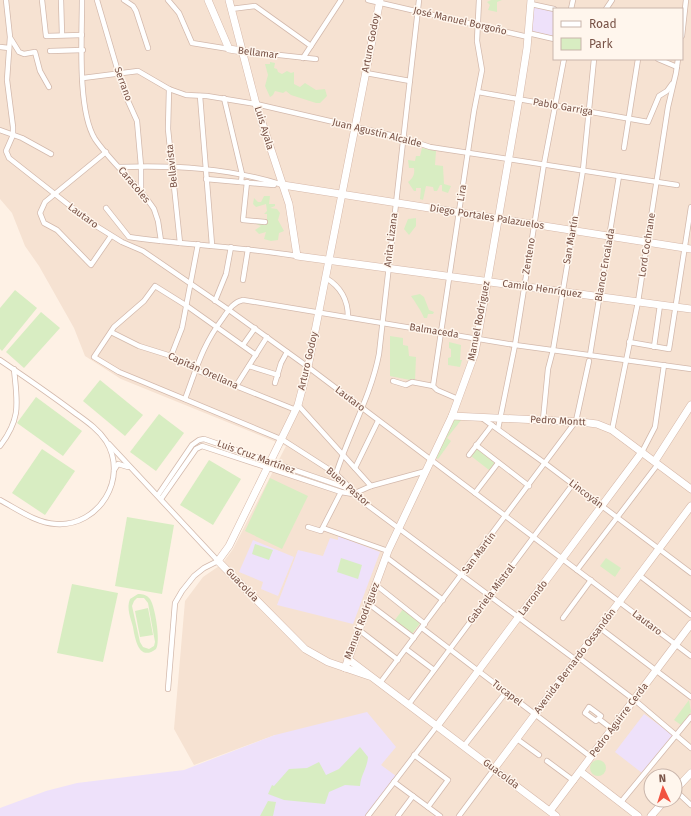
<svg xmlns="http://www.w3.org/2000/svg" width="691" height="816" font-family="'Fira Sans',sans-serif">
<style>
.residential{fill:#f6e2d2;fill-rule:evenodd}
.education{fill:#eee1fa}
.green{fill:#d8edc2;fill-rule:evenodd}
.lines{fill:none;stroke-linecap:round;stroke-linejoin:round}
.street-casing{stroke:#d3b9ac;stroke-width:6}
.secondary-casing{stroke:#d6b8a9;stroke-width:8}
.street{stroke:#fff;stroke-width:4.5}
.secondary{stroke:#fff;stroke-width:7}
.labels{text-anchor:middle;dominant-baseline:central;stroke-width:3;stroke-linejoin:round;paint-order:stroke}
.street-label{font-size:10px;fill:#795347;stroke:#fff6ed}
</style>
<rect width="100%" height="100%" fill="#fef1e5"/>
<path class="residential" d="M0 0H691V816H365L396 776 275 735 194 765 174 729 185 601 203 577 222 564 233 549 286 446 121 379 85 356 74 328 39 266 25 246 12 213 0 199ZM554 9H682V59H554ZM651 776H675V800H651Z"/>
<g class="education">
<path d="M532 6 554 11V36L530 31Z"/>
<path d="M338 536 380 552 353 624 277 605 298 550 323 556 330 538 338 540Z"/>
<path d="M253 540 294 557 278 596 261 589 263 582 239 572Z"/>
<path d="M367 712 396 747 381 765 396 776 365 816H0V808L46 791 77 783 184 770 275 735Z"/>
<path d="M644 714 673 735 642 773 615 752Z"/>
</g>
<g class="green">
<path d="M491 0H502L497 2V12L488 10 490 5 487 2Z"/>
<path d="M270 62 275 63 274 68 277 69 278 72 282 74 287 71 291 73 294 72V84L300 87 305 83 316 90 325 89 327 96 320 103H316L291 95 286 91 283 93 275 91 273 95 270 97 265 86 268 75 265 64H270Z"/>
<path d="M422 148 436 151 435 165 443 166 444 184 451 186 448 193 442 191V185H440L437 191H434L433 187 426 186 423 200 420 199 421 188H416V191H414L408 182C413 178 415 174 414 168H409L408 160 415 161 416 156H420Z"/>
<path d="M264 196H270L269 204H275V206L270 208 277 209 280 213 278 220 284 231 279 233 278 240 271 241 264 239 266 232 259 234 255 230 261 226 256 224 267 223V214H264L267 211 266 204 256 207 253 204 254 198 258 202H261Z"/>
<path d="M416 218V226L409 235 404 229 408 219Z"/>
<path d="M15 290 37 308 2 351 0 349V308Z"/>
<path d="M420 294 424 297 429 310 434 312 433 314H428L427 318H424C423 314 414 300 411 296Z"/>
<path d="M41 312 60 328 24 368 6 352Z"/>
<path d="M390 336 403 338V345L408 346 409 356 416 357 415 381 390 376Z"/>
<path d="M449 342 461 345 460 360H462L460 367 448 365V358L451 357V349L449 348Z"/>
<path d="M100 380 143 415 125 436 83 401Z"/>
<path d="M36 397 82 431 63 456 17 423Z"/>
<path d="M159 414 184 433 156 471 130 452Z"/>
<path d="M462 419 447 438 451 441 438 459 436 458 454 420Z"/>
<path d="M476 448 495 463 489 470 471 456Z"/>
<path d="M42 449 75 471 45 515 12 493Z"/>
<path d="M209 460 241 479 213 525 180 505Z"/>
<path d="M270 478 308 496 282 549 245 531Z"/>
<path d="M127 517 174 525 162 594 115 586Z"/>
<path d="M255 544 273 550 269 560 252 554Z"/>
<path d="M341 558 362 565 358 579 337 572Z"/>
<path d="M606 558 621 568 615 577 600 566Z"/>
<path d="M72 584 118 593 103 662 57 653Z"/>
<path d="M138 594C143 594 147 595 150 599 155 606 161 642 156 649 139 662 135 639 133 627 131 619 126 608 130 599ZM137 598H144L148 603 155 642 154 646 149 649 143 647 140 642 132 606 134 601Z"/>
<path d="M148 608 153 635 140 637 135 611Z"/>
<path d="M404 608 421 622 411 635 394 621Z"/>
<path d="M689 700 691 712 681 725 674 720Z"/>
<path d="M360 747 368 757C367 769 361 774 360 786L345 785 329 792 325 804 284 800 268 794 272 785 274 786 289 769 307 768 319 762 326 775 339 769Z"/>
<circle cx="598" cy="768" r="8"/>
<path d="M268 801 276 802 273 816H260Z"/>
</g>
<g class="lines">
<defs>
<g id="street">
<path d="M6 0 10 37 7 80 13 127V135L6 151 9 158 93 224 122 242 143 251 229 310 308 367 691 656"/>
<path d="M42 0 46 36 82 35"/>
<path d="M61 0 62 35"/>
<path d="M82 0C82 36 77 110 95 139 112 164 137 183 154 209L158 221 161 241"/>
<path d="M97 0 124 92 137 121 141 166V192"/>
<path d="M124 0 133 6 136 11 148 48"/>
<path d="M168 0 179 13 192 43 229 49"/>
<path d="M368 0 528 37"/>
<path d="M531 4 554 9"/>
<path d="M231 9 255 6 311 46"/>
<path d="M571 9 573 0"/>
<path d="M606 9 612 0"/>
<path d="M528 33 554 39"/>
<path d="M682 36 686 0"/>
<path d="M11 39 19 52 24 54 35 52 40 71 49 87"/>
<path d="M0 47 9 48"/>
<path d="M50 51 83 50"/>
<path d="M242 51 316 59"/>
<path d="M303 58 341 0"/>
<path d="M658 59 677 67"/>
<path d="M366 73 410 81"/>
<path d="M83 78 138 71 169 89 186 95 207 96 256 104 403 138 430 147 677 185"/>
<path d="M169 89 168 129 180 243"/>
<path d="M478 92 648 122 659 96 667 91 672 84"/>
<path d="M200 96 212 245"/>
<path d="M224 98 242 174 241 182"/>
<path d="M0 130 22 138 51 154"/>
<path d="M624 148 638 59"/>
<path d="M106 152 45 202 40 213 44 223 57 230 91 265 111 236"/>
<path d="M119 167C175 165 229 168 283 185"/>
<path d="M206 179 274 185"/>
<path d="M247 182 243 220 265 222"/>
<path d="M106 208 129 237C185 245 241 247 297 256"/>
<path d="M326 278C341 287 348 300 348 317"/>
<path d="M243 280 248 249"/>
<path d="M215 301 226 274 231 247"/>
<path d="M111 332 139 346 171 356 196 370 296 410"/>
<path d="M629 342 669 349 691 207"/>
<path d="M243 345 255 328"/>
<path d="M654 347 660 305"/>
<path d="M256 355 187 306 155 286 144 301 114 327 94 357 119 372 141 381 283 440 336 474C347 483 354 495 366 504L576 660"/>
<path d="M590 355 619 176"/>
<path d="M171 356 182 328 198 244"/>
<path d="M0 360C25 377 50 394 75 413 86 421 98 429 106 441 129 478 99 527 56 524 36 523 17 509 0 500"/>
<path d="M249 366 278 375"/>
<path d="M393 381 406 385 412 382 433 386"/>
<path d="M275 383 281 363 287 352"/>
<path d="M236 386 267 337"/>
<path d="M185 399C197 367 202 346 223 318 228 311 233 302 243 300L515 345 691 369"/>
<path d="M458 399 437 390 433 386 474 111 482 70 477 41 479 0"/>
<path d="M298 405 371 486"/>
<path d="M482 418 546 464 691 573"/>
<path d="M543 420 548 369 553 350 583 170 594 59"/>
<path d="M498 429 515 345 544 164 564 59"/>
<path d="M612 430 638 302 668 107 676 73 678 59"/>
<path d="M109 444 218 561 204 568 194 576 182 591 175 603 168 689"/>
<path d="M476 445 529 486"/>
<path d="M0 446C22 417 17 402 14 369"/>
<path d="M642 452 655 427 664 365"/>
<path d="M469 455 492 425"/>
<path d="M355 468 378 421"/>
<path d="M114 470 118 464 128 467"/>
<path d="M336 474C349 433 371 396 379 354L419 0"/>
<path d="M475 493 498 463"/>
<path d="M158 495 192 445 199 440 204 439 344 487 350 491"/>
<path d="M161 499 196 449 202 446 341 492 353 494 371 486 426 471"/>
<path d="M308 527 321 531 341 492"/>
<path d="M323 528 388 551"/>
<path d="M386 557 443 600"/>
<path d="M577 570 658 464"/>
<path d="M639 575 691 615"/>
<path d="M376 585 425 624"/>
<path d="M369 604 414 638"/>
<path d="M563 618 591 580"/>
<path d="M422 628 591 757"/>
<path d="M600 628 691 697"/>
<path d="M359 630 398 660"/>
<path d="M406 649 434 670"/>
<path d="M578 657 637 702 691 748"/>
<path d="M380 683 576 421 589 361"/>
<path d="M409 704 573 484"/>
<path d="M589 707 601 716 596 721 585 713Z"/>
<path d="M599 719 612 729"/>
<path d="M517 739 539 755"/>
<path d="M464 746 506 692"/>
<path d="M414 755 448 780 428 807"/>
<path d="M547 761 574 781"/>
<path d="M394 782 440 816"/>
<path d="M675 790 691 805"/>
<path d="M621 802 691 717"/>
<path d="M368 816 437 726"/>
<path d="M398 816 413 796"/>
<path d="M459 816 494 769"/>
</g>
<g id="secondary">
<path d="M208 0 229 49 242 51"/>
<path d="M229 0 256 104 289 204 297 256 691 309"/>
<path d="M283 185 691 249"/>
<path d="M452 416 581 422 597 424 612 430 691 489"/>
<path d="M655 461 691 405"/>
<path d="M348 659 556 816"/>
<path d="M345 668 388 551 452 416 475 353 519 99 527 48 531 0"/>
<path d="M369 676 328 662 305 649 218 561 229 546 298 405 308 367 329 260 380 0"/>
<path d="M437 726 642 452"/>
<path d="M494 769 691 506"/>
<path d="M581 772 638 816"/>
<path d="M675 790 691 773"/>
<path d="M550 811 691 624"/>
<path d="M651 816 665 800"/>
</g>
</defs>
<use href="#street" class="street-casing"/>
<use href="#secondary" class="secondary-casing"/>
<use href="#street" class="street"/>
<use href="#secondary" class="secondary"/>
</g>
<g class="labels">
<g class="street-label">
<text transform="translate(460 21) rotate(13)">José Manuel Borgoño</text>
<text transform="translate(371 43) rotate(-79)">Arturo Godoy</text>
<text transform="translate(258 53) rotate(7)">Bellamar</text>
<text transform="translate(123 84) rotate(70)">Serrano</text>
<text transform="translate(563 107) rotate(10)">Pablo Garriga</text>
<text transform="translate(264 128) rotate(73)">Luis Ayala</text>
<text transform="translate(377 133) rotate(14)">Juan Agustín Alcalde</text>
<text transform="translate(172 166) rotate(-96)">Bellavista</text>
<text transform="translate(134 185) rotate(50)">Caracoles</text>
<text transform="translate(462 193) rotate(-82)">Lira</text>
<text transform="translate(83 216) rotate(36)">Lautaro</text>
<text transform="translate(487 217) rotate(9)">Diego Portales Palazuelos</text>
<text transform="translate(391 240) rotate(-83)">Anita Lizana</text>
<text transform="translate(571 240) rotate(-80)">San Martín</text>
<text transform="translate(647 245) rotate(-81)">Lord Cochrane</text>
<text transform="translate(529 256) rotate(-81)">Zenteno</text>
<text transform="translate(605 265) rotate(-80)">Blanco Encalada</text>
<text transform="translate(542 289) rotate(8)">Camilo Henríquez</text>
<text transform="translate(479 321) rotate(-79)">Manuel Rodríguez</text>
<text transform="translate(434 331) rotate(9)">Balmaceda</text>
<text transform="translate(308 361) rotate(-77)">Arturo Godoy</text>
<text transform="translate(203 371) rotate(24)">Capitán Orellana</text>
<text transform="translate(350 399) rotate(37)">Lautaro</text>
<text transform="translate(558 421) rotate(3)">Pedro Montt</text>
<text transform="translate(256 457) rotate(20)">Luis Cruz Martínez</text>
<text transform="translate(348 487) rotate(41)">Buen Pastor</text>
<text transform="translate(586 494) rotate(37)">Lincoyán</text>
<text transform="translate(479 553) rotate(-53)">San Martín</text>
<text transform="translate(242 585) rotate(46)">Guacolda</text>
<text transform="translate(491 594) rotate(-53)">Gabriela Mistral</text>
<text transform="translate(533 598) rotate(-53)">Larrondo</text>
<text transform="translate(362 621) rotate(-69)">Manuel Rodríguez</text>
<text transform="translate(647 623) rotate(37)">Lautaro</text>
<text transform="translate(575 661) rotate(-53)">Avenida Bernardo Ossandón</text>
<text transform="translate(507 693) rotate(37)">Tucapel</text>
<text transform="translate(619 720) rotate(-53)">Pedro Aguirre Cerda</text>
<text transform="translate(501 774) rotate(37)">Guacolda</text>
</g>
</g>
<rect x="553" y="8" width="130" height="52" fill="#fff6ed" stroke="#c9b5ab"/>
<rect x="561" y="21" width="20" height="6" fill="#ffffff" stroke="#c9b5ab"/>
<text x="589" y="28" font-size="12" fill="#795347">Road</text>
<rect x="561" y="38" width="20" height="12" fill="#d8edc2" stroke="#c9b5ab"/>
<text x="589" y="48" font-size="12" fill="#795347">Park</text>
<g transform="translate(663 788) rotate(356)"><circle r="19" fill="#fff6ed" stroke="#c9b5ab"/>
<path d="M0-3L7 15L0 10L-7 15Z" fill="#f15340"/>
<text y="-6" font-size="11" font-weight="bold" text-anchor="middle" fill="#795347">N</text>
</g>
</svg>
